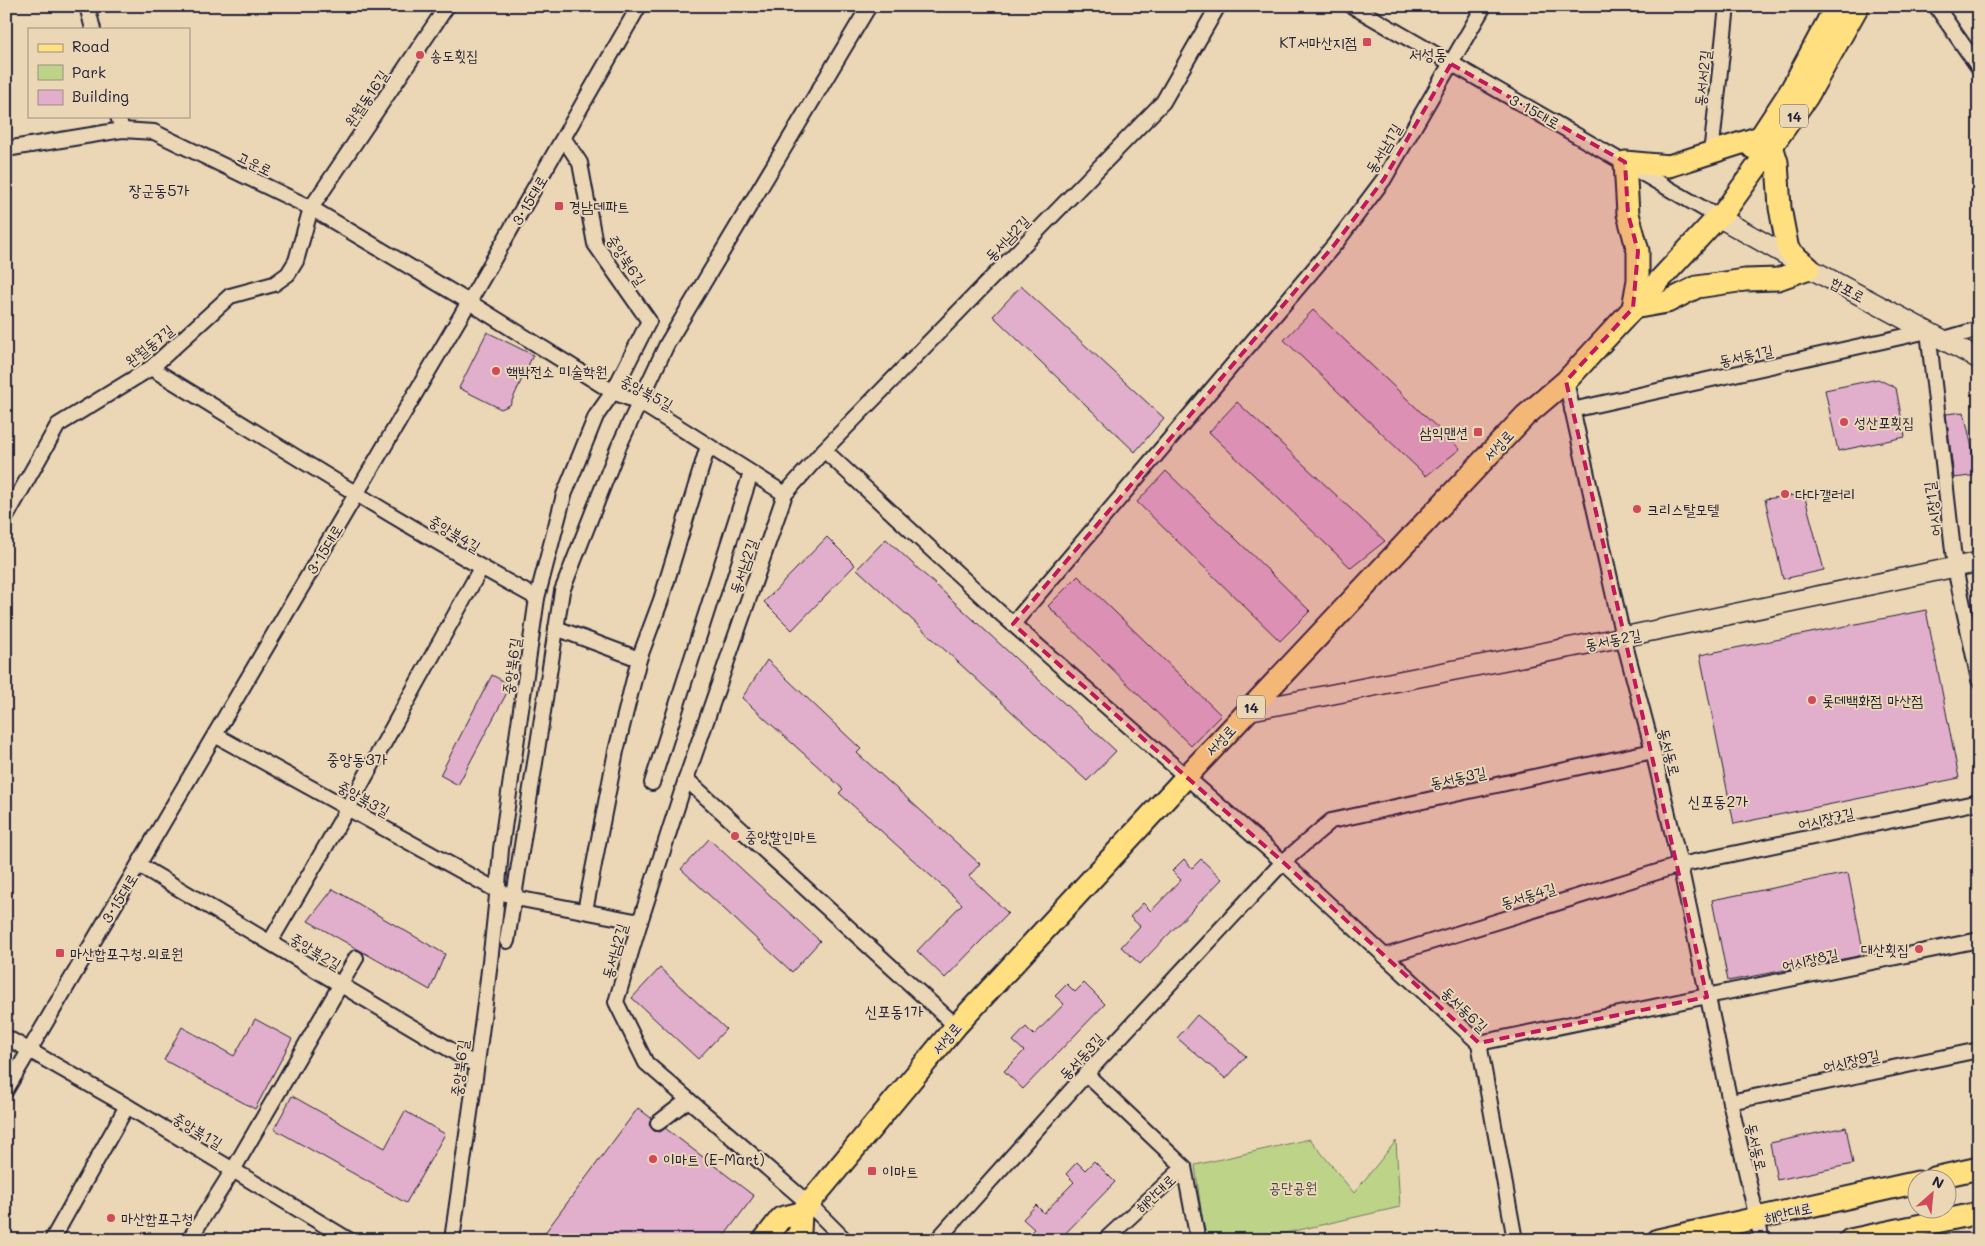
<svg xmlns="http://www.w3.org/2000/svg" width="1985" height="1246" font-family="Mali,'Poor Story',sans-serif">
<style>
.green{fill:#bdd388;stroke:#707a62}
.building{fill:#e1aecb;stroke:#22223b}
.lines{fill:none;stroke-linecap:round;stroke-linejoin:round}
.minor-casing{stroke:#22223b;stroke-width:18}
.secondary-casing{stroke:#22223b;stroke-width:22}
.primary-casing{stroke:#22223b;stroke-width:25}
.minor{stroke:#ebd7b5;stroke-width:14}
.secondary{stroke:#ebd7b5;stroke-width:19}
.primary{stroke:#ffdf80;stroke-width:21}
.marked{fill:#c2185b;fill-opacity:0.2;stroke:#c2185b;stroke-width:4;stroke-dasharray:10 6;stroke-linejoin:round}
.poi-dot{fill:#d1495b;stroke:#ebd7b5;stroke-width:2}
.labels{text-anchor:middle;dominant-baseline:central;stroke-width:4;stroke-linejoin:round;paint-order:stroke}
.shield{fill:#ebd7b5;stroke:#5e5860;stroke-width:1}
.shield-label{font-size:14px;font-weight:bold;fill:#22223b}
.poi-label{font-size:15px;fill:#22223b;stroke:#ebd7b5;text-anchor:start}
.street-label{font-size:15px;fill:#22223b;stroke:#ebd7b5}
.park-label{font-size:15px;fill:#41454a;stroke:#ebd7b5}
.neighbourhood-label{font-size:16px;fill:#22223b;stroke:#ebd7b5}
</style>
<rect width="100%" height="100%" fill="#ebd7b5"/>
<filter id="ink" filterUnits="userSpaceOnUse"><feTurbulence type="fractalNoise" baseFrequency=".02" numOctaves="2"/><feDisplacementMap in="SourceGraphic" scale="10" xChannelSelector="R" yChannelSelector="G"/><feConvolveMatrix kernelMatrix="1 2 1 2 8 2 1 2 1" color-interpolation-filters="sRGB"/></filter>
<g filter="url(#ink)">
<path class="green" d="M1310 1139 1354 1193 1396 1141 1400 1207 1255 1240H1205L1195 1165Z"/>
<g class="building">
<path d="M1021 286 1164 418 1135 452 993 316Z"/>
<path d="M1313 310 1460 449 1426 476 1284 340Z"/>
<path d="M487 332 533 355 510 405 501 409 459 388Z"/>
<path d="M1878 379 1896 388 1905 437 1838 451 1825 390Z"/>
<path d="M1237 402 1385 541 1351 568 1209 432Z"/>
<path d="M1964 412 1978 475 1954 478 1946 414Z"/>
<path d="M1166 471 1310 611 1280 641 1137 502Z"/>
<path d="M1804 494 1824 570 1783 579 1765 499Z"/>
<path d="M827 537 855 565 792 630 764 602Z"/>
<path d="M886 539 1116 751 1087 781 857 569Z"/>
<path d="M1078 576 1221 715 1191 746 1048 606Z"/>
<path d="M1926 610 1959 778 1734 824 1700 655Z"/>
<path d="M767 660 861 749 857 753 980 864 969 876 1008 913 945 978 917 951 962 904 839 793 843 789 742 698Z"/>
<path d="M492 675 511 685 458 785 440 775Z"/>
<path d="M709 839 820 941 792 972 681 869Z"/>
<path d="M1184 859 1192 868 1201 859 1222 879 1140 964 1121 947 1140 926 1130 917 1143 903 1151 911 1181 880 1172 871Z"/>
<path d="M1848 873 1864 955 1728 981 1712 900Z"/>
<path d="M333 889 445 954 430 990 308 921Z"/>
<path d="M660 968 726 1029 698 1059 632 998Z"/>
<path d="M1084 983 1105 1004 1023 1089 1004 1071 1024 1051 1013 1041 1026 1027 1034 1035 1064 1004 1055 996 1067 984 1075 992Z"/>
<path d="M1197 1015 1246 1056 1226 1079 1177 1038Z"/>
<path d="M255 1019 292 1039 255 1109 164 1060 182 1027 234 1056Z"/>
<path d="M292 1096 385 1148 405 1111 445 1134 406 1203 274 1129Z"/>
<path d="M638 1108 651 1118 649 1125 654 1131 660 1132 665 1128 754 1196 721 1240H552L544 1234Z"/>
<path d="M1846 1127 1853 1164 1777 1180 1770 1143Z"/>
<path d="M1094 1161 1115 1182 1059 1240H1023L1034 1229 1023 1219 1036 1205 1044 1213 1074 1182 1066 1174 1077 1162 1085 1170Z"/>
</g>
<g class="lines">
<defs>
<g id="minor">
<path d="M87 6 93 29"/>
<path d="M1352 6 1718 217"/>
<path d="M1936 6 1979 68"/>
<path d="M118 116 122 130"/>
<path d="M6 149 122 130 154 132 311 208 469 302 613 392 639 402 785 494"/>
<path d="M1711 154 1727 6"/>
<path d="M1941 340 1979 329"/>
<path d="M151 368C279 446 406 527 537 598"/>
<path d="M1566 381 1623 637 1653 751 1680 865 1730 1102 1762 1240"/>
<path d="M1572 410 1928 331 1955 568 1979 680"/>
<path d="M824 450 998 611 1283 862 1479 1043 1515 1240"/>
<path d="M6 517 58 425 151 368 230 296 274 284 288 274 296 261 311 208 447 6"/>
<path d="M1013 624 1335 244 1384 179 1484 6"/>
<path d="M556 628 639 659 616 751 585 911"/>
<path d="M639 659 661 600 708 446"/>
<path d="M215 735 498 891 521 899 640 922"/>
<path d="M686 779 956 1026"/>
<path d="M652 783 751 473"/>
<path d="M139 865 476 1065"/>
<path d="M507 941 562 591 618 448 667 344 869 6"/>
<path d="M270 942 348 808 481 568"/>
<path d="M1385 956 1680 865 1979 802"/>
<path d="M6 1037 127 1106 349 1240"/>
<path d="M1479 1043 1979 940"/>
<path d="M1086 1074 1184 1167 1198 1240"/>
<path d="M6 1090 469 302 639 6"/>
<path d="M1730 1102 1979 1050"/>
<path d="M658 1123 688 1100"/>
<path d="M52 1240 127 1106"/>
<path d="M189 1240 233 1170 356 958"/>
<path d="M452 1240C470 1110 491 980 501 849L537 598 564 495 596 416 613 392 649 321 595 244 580 163 564 139"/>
<path d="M845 1240 809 1204 646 1063 616 1002 640 922 686 779 785 494 824 450 1163 102 1218 6"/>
<path d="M937 1240 1086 1074 1283 862 1331 821 1653 751"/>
<path d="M1105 1240 1184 1167"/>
</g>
<g id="secondary">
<path d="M1718 217 1809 268 1979 359"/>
<path d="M1247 711 1623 637 1979 562"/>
</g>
<g id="primary">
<path d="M1760 137 1669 166 1625 162 1628 214 1638 251V280L1633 308 1667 302 1697 287 1745 280 1778 279 1809 268 1788 250 1780 208 1777 162 1772 146"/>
<path d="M1753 148 1791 90 1836 6"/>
<path d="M1934 1178 1979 1168"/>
<path d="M764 1240 781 1218 801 1213 956 1026 1186 777 1525 416 1566 381 1718 217 1725 211 1807 97 1858 6"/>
<path d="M794 1240 800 1232 801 1213"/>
<path d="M1658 1240 1918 1182"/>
<path d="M1850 1240 1979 1213"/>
</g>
</defs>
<use href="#minor" class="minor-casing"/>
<use href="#secondary" class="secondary-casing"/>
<use href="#primary" class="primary-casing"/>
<use href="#minor" class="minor"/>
<use href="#secondary" class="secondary"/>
<use href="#primary" class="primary"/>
</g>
</g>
<path class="marked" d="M1451 64 1625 162 1628 214 1638 251 1633 308 1566 381 1707 997 1479 1043 1283 862 1013 624 1335 244 1384 179Z"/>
<g class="poi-dot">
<rect x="1362" y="37" width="10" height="10" rx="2.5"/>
<circle cx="420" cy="55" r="5"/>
<rect x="554" y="201" width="10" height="10" rx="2.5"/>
<circle cx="496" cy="371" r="5"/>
<circle cx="1844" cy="422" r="5"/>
<rect x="1473" y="427" width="10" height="10" rx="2.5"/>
<circle cx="1785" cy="494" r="5"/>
<circle cx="1637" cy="509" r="5"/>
<circle cx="1812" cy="700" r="5"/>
<circle cx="735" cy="836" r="5"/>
<circle cx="1919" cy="949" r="5"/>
<rect x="55" y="948" width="10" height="10" rx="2.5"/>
<circle cx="653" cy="1159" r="5"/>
<rect x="867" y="1166" width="10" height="10" rx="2.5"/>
<circle cx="111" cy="1218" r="5"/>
</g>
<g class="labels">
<g class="shield">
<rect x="1780" y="104.5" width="28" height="23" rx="4"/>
<rect x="1237" y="695.5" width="28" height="23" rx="4"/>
</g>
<g class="shield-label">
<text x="1794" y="116">14</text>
<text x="1251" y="707">14</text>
</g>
<g class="poi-label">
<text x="1357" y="42" text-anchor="end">KT서마산지점</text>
<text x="430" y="55">송도횟집</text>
<text x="569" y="206">경남데파트</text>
<text x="506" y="371">핵박전소 미술학원</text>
<text x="1854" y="422">성산포횟집</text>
<text x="1468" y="432" text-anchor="end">삼익맨션</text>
<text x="1795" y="494">다다갤러리</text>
<text x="1647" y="509">크리스탈모텔</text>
<text x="1822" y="700">롯데백화점 마산점</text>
<text x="745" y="836">중앙할인마트</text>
<text x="1909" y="949" text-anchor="end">대산횟집</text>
<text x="70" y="953">마산합포구청.의료원</text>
<text x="663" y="1159">이마트 (E-Mart)</text>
<text x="882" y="1171">이마트</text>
<text x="121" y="1218">마산합포구청</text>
</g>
<g class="street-label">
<text transform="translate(1702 78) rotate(-84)">동서서2길</text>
<text transform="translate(366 98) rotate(-56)">완월동16길</text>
<text transform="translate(1535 111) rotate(29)">3·15대로</text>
<text transform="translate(1383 148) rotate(-59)">동서남1길</text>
<text transform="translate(255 163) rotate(26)">고운로</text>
<text transform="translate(529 200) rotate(-60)">3·15대로</text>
<text transform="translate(1007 238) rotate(-46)">동서남2길</text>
<text transform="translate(627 260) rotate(57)">중앙북6길</text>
<text transform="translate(1848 289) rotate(28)">합포로</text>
<text transform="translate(149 345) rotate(-39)">완월동7길</text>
<text transform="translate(1746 355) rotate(-12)">동서동1길</text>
<text transform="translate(647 392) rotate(28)">중앙북5길</text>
<text transform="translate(1498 445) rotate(-47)">서성로</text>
<text transform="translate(1932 509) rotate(-97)">어시장1길</text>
<text transform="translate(455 533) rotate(31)">중앙북4길</text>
<text transform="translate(324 549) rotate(-59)">3·15대로</text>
<text transform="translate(743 566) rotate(-71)">동서남2길</text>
<text transform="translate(1613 639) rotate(-11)">동서동2길</text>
<text transform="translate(511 666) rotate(-82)">중앙북6길</text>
<text transform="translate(1220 740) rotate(-47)">서성로</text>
<text transform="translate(1670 752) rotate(76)">동서동로</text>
<text transform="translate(1458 777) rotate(-12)">동서동3길</text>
<text transform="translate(364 798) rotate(29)">중앙북3길</text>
<text transform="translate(1826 818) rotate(-12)">어시장7길</text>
<text transform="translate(1528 895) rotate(-17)">동서동4길</text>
<text transform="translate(119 898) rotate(-59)">3·15대로</text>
<text transform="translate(316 951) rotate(31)">중앙북2길</text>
<text transform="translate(614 951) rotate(-74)">동서남2길</text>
<text transform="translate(1810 959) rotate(-12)">어시장8길</text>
<text transform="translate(1465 1009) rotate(44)">동서동6길</text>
<text transform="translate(946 1038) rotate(-50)">서성로</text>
<text transform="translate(1081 1056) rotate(-47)">동서동3길</text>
<text transform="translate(1851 1060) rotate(-12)">어시장9길</text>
<text transform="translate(459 1068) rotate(-83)">중앙북6길</text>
<text transform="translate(198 1130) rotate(31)">중앙북1길</text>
<text transform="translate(1757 1147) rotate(77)">동서동로</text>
<text transform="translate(1155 1193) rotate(-43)">해안대로</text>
<text transform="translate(1788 1212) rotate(-13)">해안대로</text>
</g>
<g class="park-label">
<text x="1293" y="1187">공단공원</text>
</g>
<g class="neighbourhood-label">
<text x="1428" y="53">서성동</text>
<text x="159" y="189">장군동5가</text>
<text x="357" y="758">중앙동3가</text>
<text x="1718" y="800">신포동2가</text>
<text x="894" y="1010">신포동1가</text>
</g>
</g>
<rect width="1985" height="1246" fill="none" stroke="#ebd7b5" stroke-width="25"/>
<rect x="12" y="12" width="1960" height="1221" fill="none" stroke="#22223b" stroke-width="2" filter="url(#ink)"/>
<rect x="28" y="28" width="162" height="90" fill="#ebd7b5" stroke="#9b8f84"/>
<rect x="38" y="44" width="25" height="8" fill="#ffdf80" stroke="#9b8f84"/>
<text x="72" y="52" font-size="15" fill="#22223b">Road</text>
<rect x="38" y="65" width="25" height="15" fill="#bdd388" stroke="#9b8f84"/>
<text x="72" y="78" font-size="15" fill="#22223b">Park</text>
<rect x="38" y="90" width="25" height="15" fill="#e1aecb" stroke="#9b8f84"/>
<text x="72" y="102" font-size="15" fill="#22223b">Building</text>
<g transform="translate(1932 1194) rotate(27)"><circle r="24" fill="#ebd7b5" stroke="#9b8f84"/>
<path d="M0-4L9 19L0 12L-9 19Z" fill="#d1495b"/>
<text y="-8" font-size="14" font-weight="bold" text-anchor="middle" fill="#22223b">N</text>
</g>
</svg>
